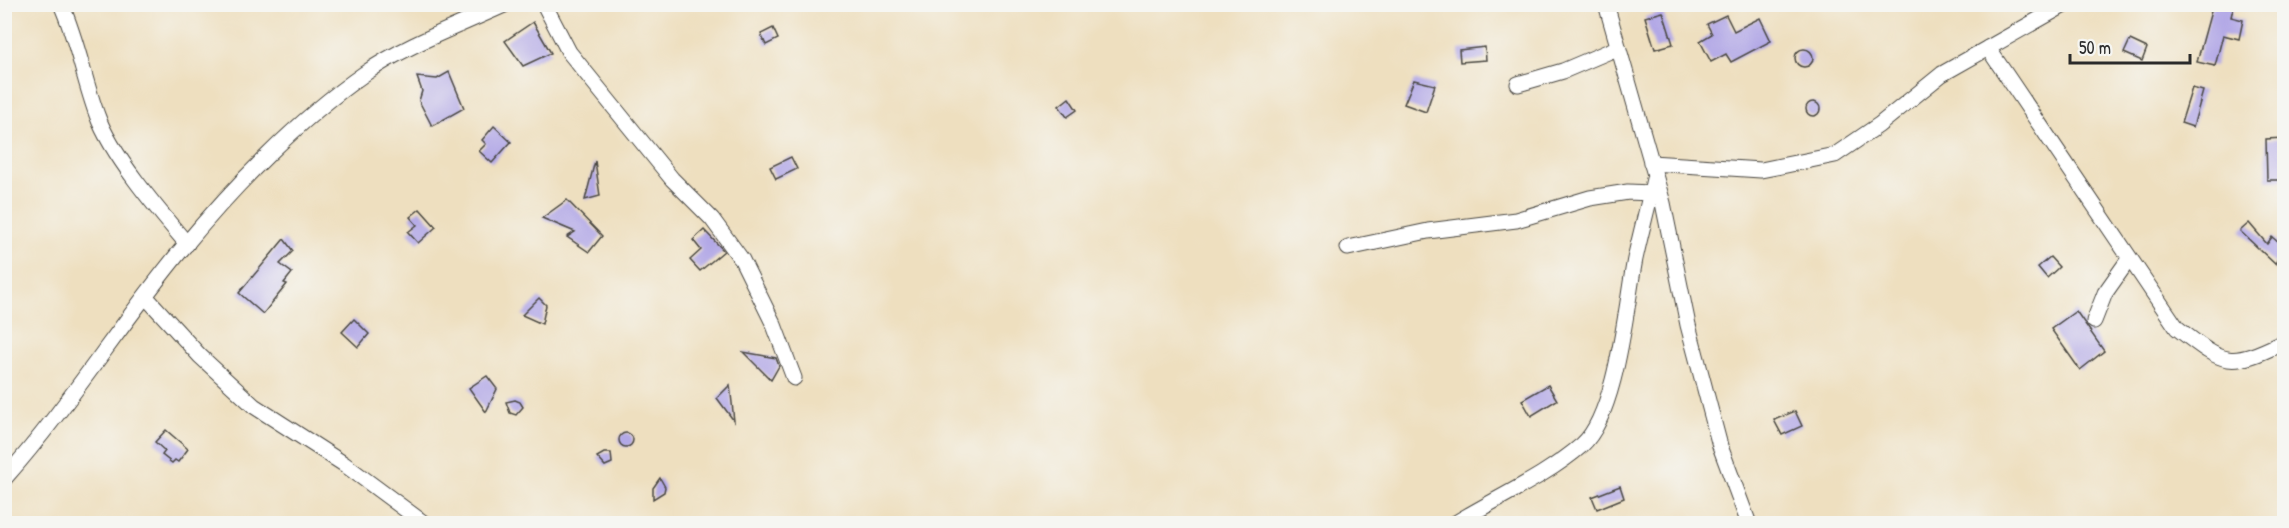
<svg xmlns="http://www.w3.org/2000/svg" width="2289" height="528" font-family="'Patrick Hand',sans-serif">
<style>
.building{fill:#b2a8e6}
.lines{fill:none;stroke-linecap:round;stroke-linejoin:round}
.minor-casing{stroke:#484641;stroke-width:17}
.minor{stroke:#fff;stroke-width:15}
</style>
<rect width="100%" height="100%" fill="#f6f6f2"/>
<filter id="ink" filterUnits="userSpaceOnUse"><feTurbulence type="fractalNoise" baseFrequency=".0167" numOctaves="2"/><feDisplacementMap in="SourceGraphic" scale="12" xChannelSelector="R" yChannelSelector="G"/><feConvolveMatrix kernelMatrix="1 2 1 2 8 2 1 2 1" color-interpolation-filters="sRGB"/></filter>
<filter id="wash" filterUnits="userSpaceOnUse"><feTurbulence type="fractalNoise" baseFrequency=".008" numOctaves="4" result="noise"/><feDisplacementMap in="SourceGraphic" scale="24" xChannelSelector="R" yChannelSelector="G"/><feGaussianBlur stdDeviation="1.35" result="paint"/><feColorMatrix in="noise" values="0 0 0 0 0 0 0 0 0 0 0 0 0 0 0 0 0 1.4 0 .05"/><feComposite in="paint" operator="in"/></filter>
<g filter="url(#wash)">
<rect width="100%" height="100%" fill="#eedfbf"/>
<g id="blocks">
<g class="building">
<path d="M2213 4H2234L2231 17 2243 20 2239 39 2223 35 2215 66 2197 62Z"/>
<path d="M1663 12 1673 44 1655 49 1645 17Z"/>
<path d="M1726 15 1734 31 1760 18 1771 41 1731 62 1726 54 1711 62 1700 41 1712 34 1707 24Z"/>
<path d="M533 22 551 53 523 66 505 41Z"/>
<path d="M773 28 778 39 766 45 761 34Z"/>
<path d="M2130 40 2147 48 2142 61 2124 53Z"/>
<path d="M1485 47 1486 60 1460 62 1459 50Z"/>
<circle cx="1804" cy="58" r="9"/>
<path d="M449 72 464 108 432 126 419 101 422 91 417 77 437 79Z"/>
<path d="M1414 80 1435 85 1426 112 1404 104Z"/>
<path d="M2192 88 2203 91 2193 127 2181 123Z"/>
<path d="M1069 98 1077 110 1067 117 1059 106Z"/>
<circle cx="1813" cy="109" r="7"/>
<path d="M494 126 511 142 492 163 479 151 486 144 482 140Z"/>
<path d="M2284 138V180H2267L2266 139Z"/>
<path d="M791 157 797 169 776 179 770 167Z"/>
<path d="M595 161 600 196 585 200Z"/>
<path d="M567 200 602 236 589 252 567 237 575 232 542 218Z"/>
<path d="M420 209 436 227 418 243 408 232 417 225 410 217Z"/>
<path d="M2249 223 2267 244 2272 237 2284 247 2275 264 2240 231Z"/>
<path d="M704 230 724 251 700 271 690 260 701 250 693 240Z"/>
<path d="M284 239 293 251 280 264 292 273 284 283 287 284 263 314 239 293Z"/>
<path d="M2050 257 2059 267 2047 278 2038 267Z"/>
<path d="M539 298 546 305 542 324 522 315Z"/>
<path d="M2076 311 2104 351 2080 370 2051 329Z"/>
<path d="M354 319 369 334 358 347 342 332Z"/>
<path d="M743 352 776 358 779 366 771 380Z"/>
<path d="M487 376 497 389 486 412 469 388Z"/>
<path d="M730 385 734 421 717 398Z"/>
<path d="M1548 385 1557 400 1531 416 1522 400Z"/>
<path d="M515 400 520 402 523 407 516 415 510 413 506 402Z"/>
<path d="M1795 411 1802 426 1782 435 1774 420Z"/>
<path d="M166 430 188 449 178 462 175 460 172 463 162 455 165 451 155 442Z"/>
<circle cx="626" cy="440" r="7"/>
<path d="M604 453H611L612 463 605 466 597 457Z"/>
<path d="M660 478 665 487 664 492 653 499V488Z"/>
<path d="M1620 486 1624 498 1597 509 1592 497Z"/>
</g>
</g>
</g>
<g filter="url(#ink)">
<use href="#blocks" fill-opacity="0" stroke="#484641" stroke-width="1.5"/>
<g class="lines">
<defs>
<g id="minor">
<path d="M61 4C78 42 83 77 97 115 111 155 159 211 187 244"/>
<path d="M544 4 569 52 672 179 712 219 742 260 774 325 794 378"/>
<path d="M1606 4 1663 203 1688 325 1720 446 1749 524"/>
<path d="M1988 48 2177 328C2225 365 2228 369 2284 342"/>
<path d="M1518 84 1563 71 1617 48"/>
<path d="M1651 163 1761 170 1835 155 1879 125 1942 74 2066 4"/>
<path d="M1348 248 1428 231 1516 220 1590 198 1628 192 1651 193"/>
<path d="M146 297 200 356 254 406 344 464 425 524"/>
<path d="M2094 321 2105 293 2129 259"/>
<path d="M4 479C69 406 120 324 182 249 233 187 298 120 364 74 407 44 459 26 506 4"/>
<path d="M1454 524C1496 498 1545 477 1582 445 1617 414 1626 305 1635 259 1641 232 1648 206 1654 179"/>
</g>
</defs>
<use href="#minor" class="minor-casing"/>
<use href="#minor" class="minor"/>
</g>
</g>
<rect width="2289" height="528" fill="none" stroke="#f6f6f2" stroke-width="24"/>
<path d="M2070 54v9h120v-9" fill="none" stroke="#2b2b2b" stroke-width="3"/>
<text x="2079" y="54" font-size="18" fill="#2b2b2b" stroke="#f6f6f2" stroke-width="4.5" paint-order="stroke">50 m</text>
</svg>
